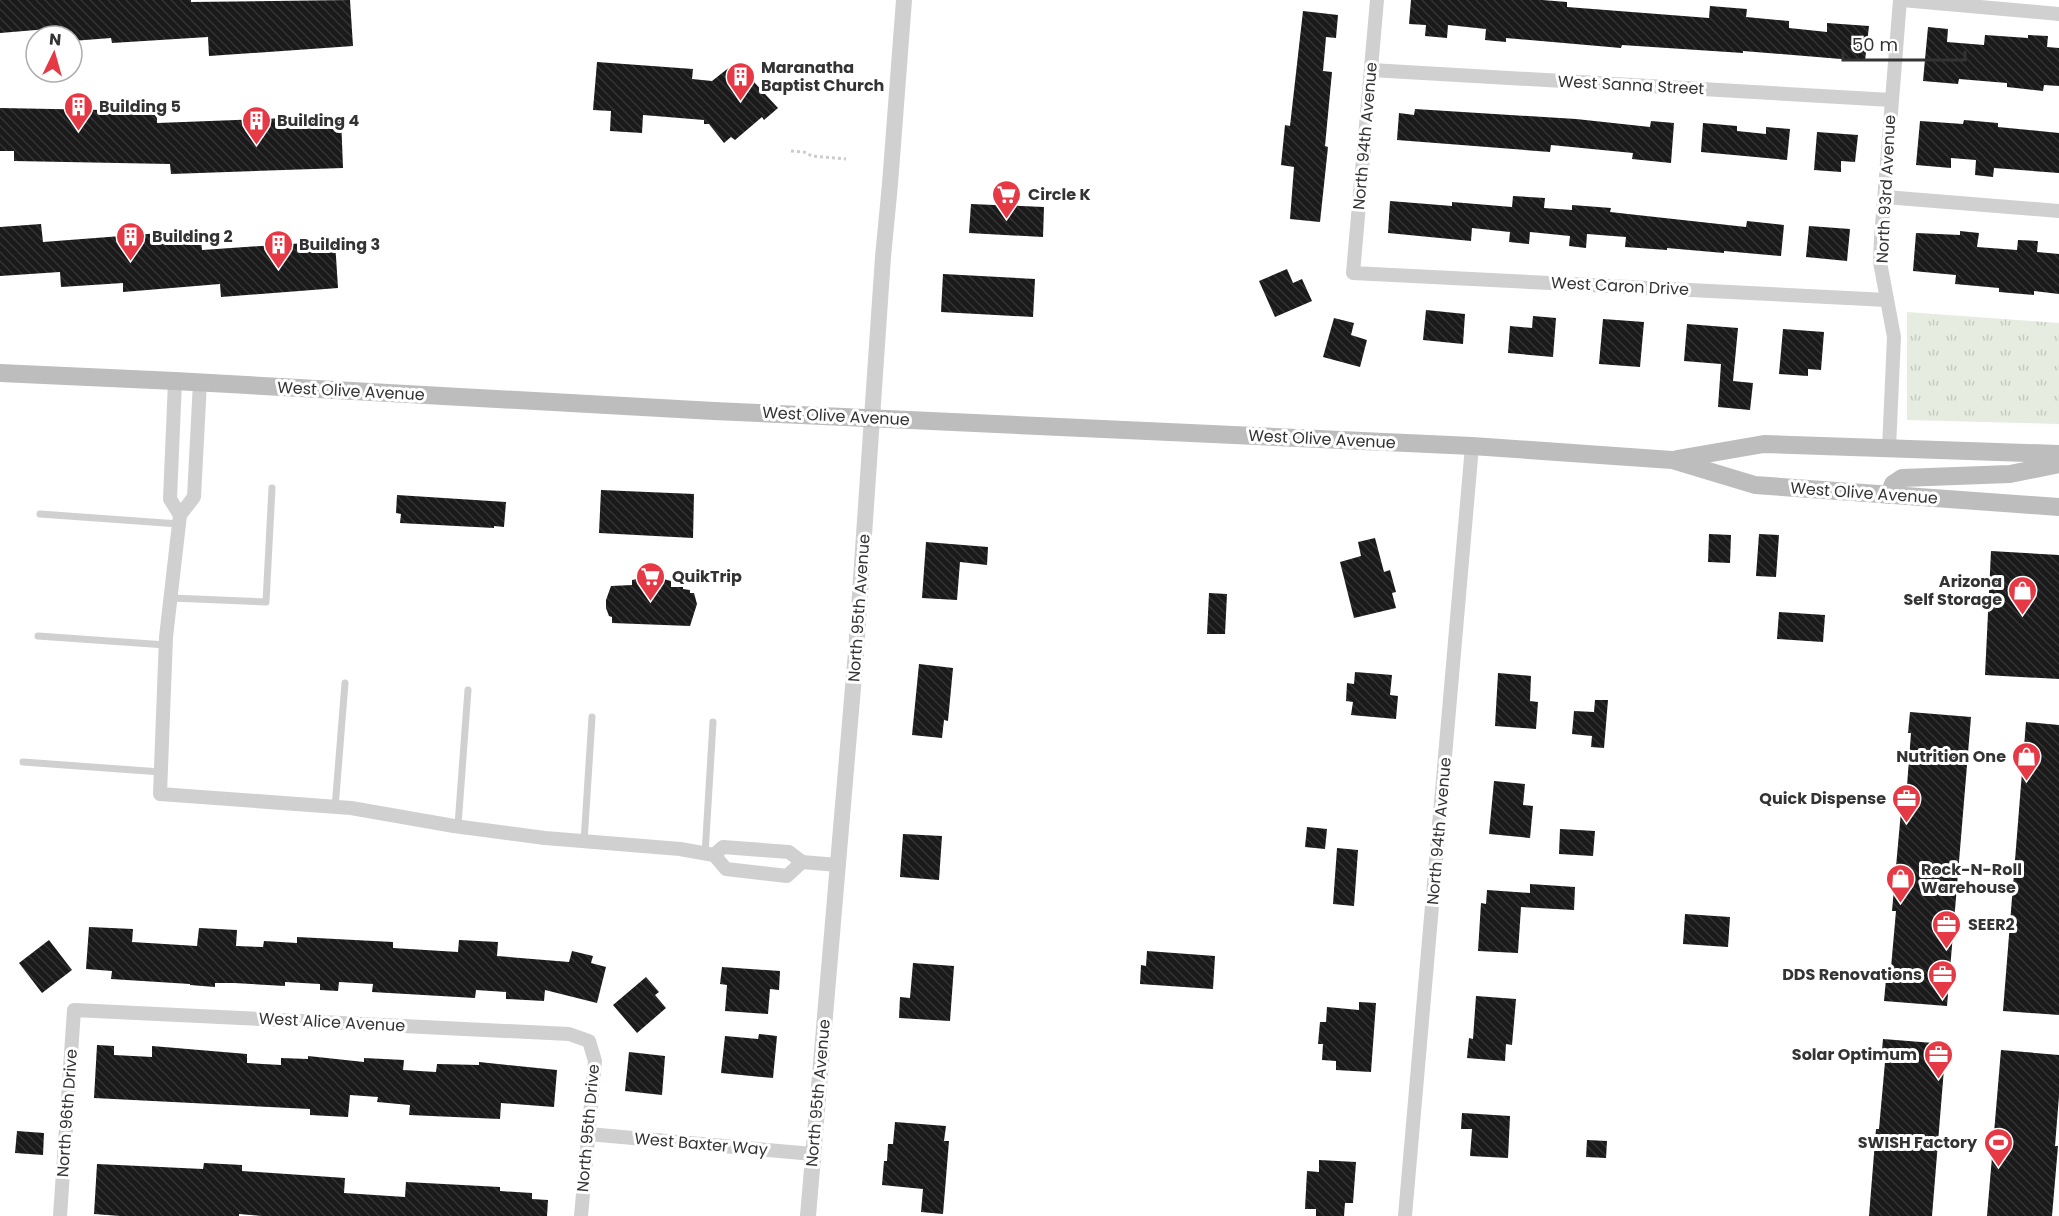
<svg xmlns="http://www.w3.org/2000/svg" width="2059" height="1216" font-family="Poppins,sans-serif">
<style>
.grass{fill:url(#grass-tufts)}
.building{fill:url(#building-back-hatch)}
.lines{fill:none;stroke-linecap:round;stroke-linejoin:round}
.path{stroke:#cdcdcd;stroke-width:3;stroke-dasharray:3 3;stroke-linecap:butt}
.service{stroke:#d0d0d0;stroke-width:7}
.minor{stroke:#d0d0d0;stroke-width:14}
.tertiary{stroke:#d0d0d0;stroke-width:16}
.secondary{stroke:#bdbdbd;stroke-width:18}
.labels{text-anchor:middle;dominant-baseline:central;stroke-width:6;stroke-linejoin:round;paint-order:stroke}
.poi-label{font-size:16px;font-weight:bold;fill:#333;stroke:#fff;text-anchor:start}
.street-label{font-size:16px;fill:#333;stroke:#fff}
</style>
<defs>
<pattern id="grass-tufts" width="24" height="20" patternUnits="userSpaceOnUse" patternTransform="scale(1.5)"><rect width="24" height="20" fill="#e6ecdf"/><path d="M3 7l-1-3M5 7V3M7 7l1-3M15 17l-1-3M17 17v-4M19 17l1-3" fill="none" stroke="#c6cbc0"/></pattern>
<pattern id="building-back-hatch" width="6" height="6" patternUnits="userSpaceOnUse" patternTransform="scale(1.5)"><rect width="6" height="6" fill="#1a1a1a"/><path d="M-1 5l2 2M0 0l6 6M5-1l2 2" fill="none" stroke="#333"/></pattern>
</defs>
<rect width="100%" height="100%" fill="#fff"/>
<path class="grass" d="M1907 312 2059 323V424L1907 420Z"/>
<g class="building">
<path d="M0 0H191V2L350 0 353 46 209 56 208 37 112 43 111 38 72 41V36H49L48 29 0 33Z"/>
<path d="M1411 0H1542L1567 2V7L1709 18 1710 6 1747 9 1746 17 1789 21V28L1827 32V23L1869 26 1865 61 1743 51V53L1622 45 1621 48 1506 38V42L1485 40 1486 29 1448 25 1447 38 1425 36 1426 25 1409 24Z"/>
<path d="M1303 11 1338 15 1336 38 1326 37 1323 71 1332 72 1325 146 1328 147 1320 222 1290 219 1294 167 1281 165 1285 125 1290 126Z"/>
<path d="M1928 27 1948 29 1947 42 1984 45 1985 35 2028 38V35L2048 36 2047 47 2059 48V86L2044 85 2043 91 2007 87V83L1959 79 1958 84 1923 81Z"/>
<path d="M597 62 693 69 692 79 712 81 731 66 736 72 741 68 778 108 764 120 762 117 735 140 731 137 724 143 709 124H704V120L643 115 642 133 610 131 611 111 593 110Z"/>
<path d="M0 108 157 111V123L341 116 343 168 171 174 170 164 14 161V151H0Z"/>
<path d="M1415 109 1576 119 1650 127 1651 121 1674 123 1671 163 1632 159 1633 153 1551 145 1550 152 1397 140 1399 113 1414 115Z"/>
<path d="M1964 120 1998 123V127L2059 133V173L1994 168 1993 177 1975 175 1976 160 1951 158V168L1916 165 1920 121 1963 124Z"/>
<path d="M1703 123 1737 126V131L1766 134V127L1790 129 1787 160 1701 152Z"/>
<path d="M1817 132 1858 135 1855 162 1841 161V172L1814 170Z"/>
<path d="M1513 196 1545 198 1544 208 1572 210V205L1611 208 1610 212 1746 227 1747 221 1784 225 1781 256 1724 251V253L1667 248V250L1625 247 1626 237 1587 234 1586 248 1569 246 1570 236 1530 232 1529 244 1509 242 1510 232 1472 228 1471 241 1388 233 1390 201 1452 206V202L1512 207Z"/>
<path d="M971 204 1044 207 1043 237 969 233Z"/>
<path d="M41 224 43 242 200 230 202 250 335 241 338 288 221 297 220 284 123 292V283L61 287 60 272 0 276V227Z"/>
<path d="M1809 226 1850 229 1847 261 1806 257Z"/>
<path d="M1960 231 1979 233 1977 247 2017 250 2018 240 2038 241 2037 252 2059 254V294L2034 291V295L1999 292V288L1955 284 1956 275 1913 271 1916 233 1960 235Z"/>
<path d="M1287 269 1293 283 1302 279 1312 301 1275 317 1259 281Z"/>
<path d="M943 274 1035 279 1033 317 941 312Z"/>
<path d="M1426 310 1465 314 1463 344 1423 340Z"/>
<path d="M1533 316 1556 318 1553 357 1508 353 1510 326 1532 328Z"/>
<path d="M1334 318 1354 323 1351 335 1367 340 1360 367 1323 357Z"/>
<path d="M1603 319 1644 322 1640 367 1599 364Z"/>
<path d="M1687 324 1738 328 1733 381 1753 383 1750 410 1718 407 1721 364 1684 361Z"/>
<path d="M1783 329 1824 332 1821 370 1808 369V376L1779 374Z"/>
<path d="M601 490 694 494 693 538 599 533Z"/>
<path d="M397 495 506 502 504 527 494 526V528L400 523 401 514 396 513Z"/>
<path d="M1709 534 1731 535 1730 563 1708 562Z"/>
<path d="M1759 534 1779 535 1776 577 1756 576Z"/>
<path d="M1375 538 1384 572 1390 570 1396 592 1392 593 1396 608 1354 618 1340 562 1361 556 1358 542Z"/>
<path d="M926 542 988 547 987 565 960 562 957 600 922 598Z"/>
<path d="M1991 551 2059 555V679L1985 675Z"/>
<path d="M652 576 671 581V587H683V589L690 590V593H694L697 604 690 626 612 623V617L609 616 606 608V600L611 586 632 585V580Z"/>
<path d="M1209 593 1227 594 1225 634H1207Z"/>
<path d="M1779 612 1825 615 1823 642 1777 639Z"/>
<path d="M919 664 953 668 948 721 944 720 942 738 912 735Z"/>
<path d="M1355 672 1392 675 1390 695 1398 696 1396 719 1351 715 1353 702 1346 701 1347 683 1354 684Z"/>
<path d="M1498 673 1531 676 1530 701 1538 702 1536 729 1495 726Z"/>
<path d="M1595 700H1608L1604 748 1591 747 1592 736 1572 734 1574 711 1594 712Z"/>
<path d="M1910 712 1971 717 1947 1006 1884 1001 1886 979H1890L1896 911H1892L1902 800 1906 799 1911 733H1908Z"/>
<path d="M2026 722 2059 725V1015L2003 1011Z"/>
<path d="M1494 781 1525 784 1523 805 1533 806 1530 838 1489 834Z"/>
<path d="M1307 827 1327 829 1325 849 1305 847Z"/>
<path d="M1560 829 1595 831 1593 856 1559 854Z"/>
<path d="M903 834 942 836 939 880 900 877Z"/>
<path d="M1337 848 1358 850 1354 906 1333 904Z"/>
<path d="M1530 884 1575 887 1574 910 1521 907 1518 953 1478 951 1481 903 1486 904 1487 890 1530 893Z"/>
<path d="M1685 914 1730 917 1728 947 1683 944Z"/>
<path d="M89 927 133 929 132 942 197 946 199 928 237 930 236 946 263 947 264 941 297 943V937L393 942V948L458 952 459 940 498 942 497 956 569 962 572 951 593 956 591 963 606 967 597 1003 545 990 544 1001 506 999V992L476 990 475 998 372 992 373 984 339 982 338 991 320 990V984L285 982V986L234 983H215V987L190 985V984L111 979 112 971 86 969Z"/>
<path d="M49 940 72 970 42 993 19 963Z"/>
<path d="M1147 951 1215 956 1213 989 1140 984 1141 965 1146 966Z"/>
<path d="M913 963 954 966 950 1021 899 1018 900 997 910 998Z"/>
<path d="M722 967 780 971 779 990 770 989 768 1014 725 1011 727 985 720 984Z"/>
<path d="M646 977 659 992 655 995 666 1008 637 1033 613 1005Z"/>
<path d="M1476 996 1516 999 1512 1045 1506 1044 1505 1061 1467 1058 1469 1038 1473 1039Z"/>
<path d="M1359 1002 1376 1003 1371 1072 1336 1070V1061L1322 1060 1323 1044H1318L1320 1022H1326L1327 1007 1359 1010Z"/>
<path d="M759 1034 777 1036 773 1078 721 1073 725 1036 758 1039Z"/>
<path d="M1883 1039 1946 1044 1932 1216H1869L1876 1129H1879L1885 1062 1881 1061Z"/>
<path d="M97 1045 114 1046V1055L152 1057V1046L247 1054V1063L281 1065V1058L308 1059V1056L364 1062V1058L404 1060 403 1070 436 1072 437 1064 479 1065V1062L557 1070 554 1107 501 1103 500 1119 409 1115 410 1105 377 1102 378 1097 350 1095 348 1117 310 1115V1109L94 1098Z"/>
<path d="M2001 1050 2059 1055V1096L2055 1146H2058L2052 1216H1987Z"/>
<path d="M629 1052 665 1056 662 1095 625 1091Z"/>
<path d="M1462 1113 1510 1116 1508 1158 1470 1156 1472 1129H1461Z"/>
<path d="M895 1122 946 1126 944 1141H949L943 1214 921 1212 923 1189 882 1185 884 1161H887L888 1144H893Z"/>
<path d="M17 1131 44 1133 43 1155 15 1153Z"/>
<path d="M1587 1140 1607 1141 1606 1158 1586 1157Z"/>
<path d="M1319 1160 1356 1162 1353 1203H1345L1344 1216H1316V1209H1305L1307 1171 1319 1172Z"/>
<path d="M204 1163 242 1165V1171L345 1178 344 1193 405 1197 406 1182 500 1187V1191L532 1193V1199L548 1200 547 1216H261L239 1214V1216H120L94 1214 97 1164 203 1169Z"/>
</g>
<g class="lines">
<path class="path" d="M791 151 804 152 812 156 846 159"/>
<g class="service">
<path d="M40 514 179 524"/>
<path d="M171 598 266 602 272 488"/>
<path d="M38 636 166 645"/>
<path d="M23 762 161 772"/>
<path d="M335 808 345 683"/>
<path d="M458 825 468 690"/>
<path d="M584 842 592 717"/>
<path d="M705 854 713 722"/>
</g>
<g class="minor">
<path d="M1377 0 1353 273 1887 300"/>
<path d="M1902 0 2059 14"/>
<path d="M1371 70 1891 100"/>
<path d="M1885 197 2059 211"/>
<path d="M175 381 170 499 180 515"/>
<path d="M200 382 194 497 180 515 166 637 160 794 351 808 454 826 545 838 680 849 714 855 726 869 787 876 802 862"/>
<path d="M1889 448 1894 337 1880 262 1881 238 1900 0"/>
<path d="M714 855 723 847 789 852 802 862 838 865"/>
<path d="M588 1134 813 1154"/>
<path d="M60 1216 74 1010 569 1034 589 1041 595 1061 581 1216"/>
<path d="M1405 1216 1472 446"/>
</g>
<path class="tertiary" d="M808 1216 856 652 883 257 890 184 904 0"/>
<g class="secondary">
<path d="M0 373 175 381 714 411 1472 446 1672 460 1755 485 2059 507"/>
<path d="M1677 459 1764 444 2059 454"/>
<path d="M1889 495 1893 484 1902 478 2010 474 2059 464"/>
</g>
</g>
<defs>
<symbol id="building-pin" viewBox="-11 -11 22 30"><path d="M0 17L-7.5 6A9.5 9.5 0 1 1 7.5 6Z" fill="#e63946" stroke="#fff"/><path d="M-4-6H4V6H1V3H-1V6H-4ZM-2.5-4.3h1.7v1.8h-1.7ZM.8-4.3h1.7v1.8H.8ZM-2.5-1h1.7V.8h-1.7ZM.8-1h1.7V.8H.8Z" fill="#fff"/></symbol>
<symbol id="supermarket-pin" viewBox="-11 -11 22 30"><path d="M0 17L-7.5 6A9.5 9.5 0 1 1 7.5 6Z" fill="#e63946" stroke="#fff"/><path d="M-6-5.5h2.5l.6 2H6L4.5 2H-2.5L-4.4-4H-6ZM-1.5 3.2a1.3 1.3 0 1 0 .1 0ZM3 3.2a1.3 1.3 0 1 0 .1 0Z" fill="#fff"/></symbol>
<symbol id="shop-pin" viewBox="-11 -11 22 30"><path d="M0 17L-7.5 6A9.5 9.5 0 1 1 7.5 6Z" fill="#e63946" stroke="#fff"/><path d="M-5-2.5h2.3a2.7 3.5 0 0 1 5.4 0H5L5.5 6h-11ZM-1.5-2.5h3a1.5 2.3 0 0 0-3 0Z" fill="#fff"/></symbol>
<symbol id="office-pin" viewBox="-11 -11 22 30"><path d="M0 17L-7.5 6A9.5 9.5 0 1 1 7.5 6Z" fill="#e63946" stroke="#fff"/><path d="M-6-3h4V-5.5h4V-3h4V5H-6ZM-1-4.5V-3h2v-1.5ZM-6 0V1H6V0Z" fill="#fff"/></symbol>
<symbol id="stadium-pin" viewBox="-11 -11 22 30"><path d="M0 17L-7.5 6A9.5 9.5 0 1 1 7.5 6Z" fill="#e63946" stroke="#fff"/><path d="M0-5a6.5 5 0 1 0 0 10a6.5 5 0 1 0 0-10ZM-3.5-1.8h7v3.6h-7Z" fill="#fff"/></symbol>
</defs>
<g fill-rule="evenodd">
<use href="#building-pin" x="724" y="60" width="33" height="45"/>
<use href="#building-pin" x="62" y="90" width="33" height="45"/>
<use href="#building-pin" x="240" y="104" width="33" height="45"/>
<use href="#supermarket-pin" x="990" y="178" width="33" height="45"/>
<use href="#building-pin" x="114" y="220" width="33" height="45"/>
<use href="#building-pin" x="262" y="228" width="33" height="45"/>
<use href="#supermarket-pin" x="634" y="560" width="33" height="45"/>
<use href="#shop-pin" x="2006" y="574" width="33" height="45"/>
<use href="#shop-pin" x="2010" y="740" width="33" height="45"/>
<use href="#office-pin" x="1890" y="782" width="33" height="45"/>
<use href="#shop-pin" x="1884" y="862" width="33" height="45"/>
<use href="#office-pin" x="1930" y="908" width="33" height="45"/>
<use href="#office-pin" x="1926" y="958" width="33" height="45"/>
<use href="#office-pin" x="1922" y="1038" width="33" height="45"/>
<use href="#stadium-pin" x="1982" y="1126" width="33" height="45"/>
</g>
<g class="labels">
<g class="poi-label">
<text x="761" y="67">Maranatha<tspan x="761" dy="18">Baptist Church</tspan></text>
<text x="99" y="106">Building 5</text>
<text x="277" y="120">Building 4</text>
<text x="1028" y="194">Circle K</text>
<text x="152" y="236">Building 2</text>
<text x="299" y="244">Building 3</text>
<text x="672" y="576">QuikTrip</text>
<text x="2002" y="581" text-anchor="end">Arizona<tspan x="2002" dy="18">Self Storage</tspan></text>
<text x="2006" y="756" text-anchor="end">Nutrition One</text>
<text x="1886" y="798" text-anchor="end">Quick Dispense</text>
<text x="1921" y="869">Rock-N-Roll<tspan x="1921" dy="18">Warehouse</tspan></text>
<text x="1968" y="924">SEER2</text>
<text x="1922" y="974" text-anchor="end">DDS Renovations</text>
<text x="1917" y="1054" text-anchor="end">Solar Optimum</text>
<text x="1977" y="1142" text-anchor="end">SWISH Factory</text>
</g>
<g class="street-label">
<text transform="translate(1631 85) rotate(3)">West Sanna Street</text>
<text transform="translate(1365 136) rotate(-85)">North 94th Avenue</text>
<text transform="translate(1886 189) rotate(-87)">North 93rd Avenue</text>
<text transform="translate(1620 286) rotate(3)">West Caron Drive</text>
<text transform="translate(351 391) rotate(3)">West Olive Avenue</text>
<text transform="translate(836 416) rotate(3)">West Olive Avenue</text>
<text transform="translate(1322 439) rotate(3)">West Olive Avenue</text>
<text transform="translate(1864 493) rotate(4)">West Olive Avenue</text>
<text transform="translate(859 608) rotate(-86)">North 95th Avenue</text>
<text transform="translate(1439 831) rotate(-85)">North 94th Avenue</text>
<text transform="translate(332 1022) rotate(3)">West Alice Avenue</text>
<text transform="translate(818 1093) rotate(-85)">North 95th Avenue</text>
<text transform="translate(67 1113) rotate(-86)">North 96th Drive</text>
<text transform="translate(588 1128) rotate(-85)">North 95th Drive</text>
<text transform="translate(701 1144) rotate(5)">West Baxter Way</text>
</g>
</g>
<g transform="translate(54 54) rotate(5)"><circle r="28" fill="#ffffff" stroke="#adadad" stroke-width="1.5"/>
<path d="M0-4.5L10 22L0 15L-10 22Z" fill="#e63946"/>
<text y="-9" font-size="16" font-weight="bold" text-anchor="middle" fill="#333333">N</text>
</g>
<path d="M1843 51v9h122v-9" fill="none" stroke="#333333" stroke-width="3"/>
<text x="1852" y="51" font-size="18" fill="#333333" stroke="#ffffff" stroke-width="4.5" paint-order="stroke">50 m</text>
</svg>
